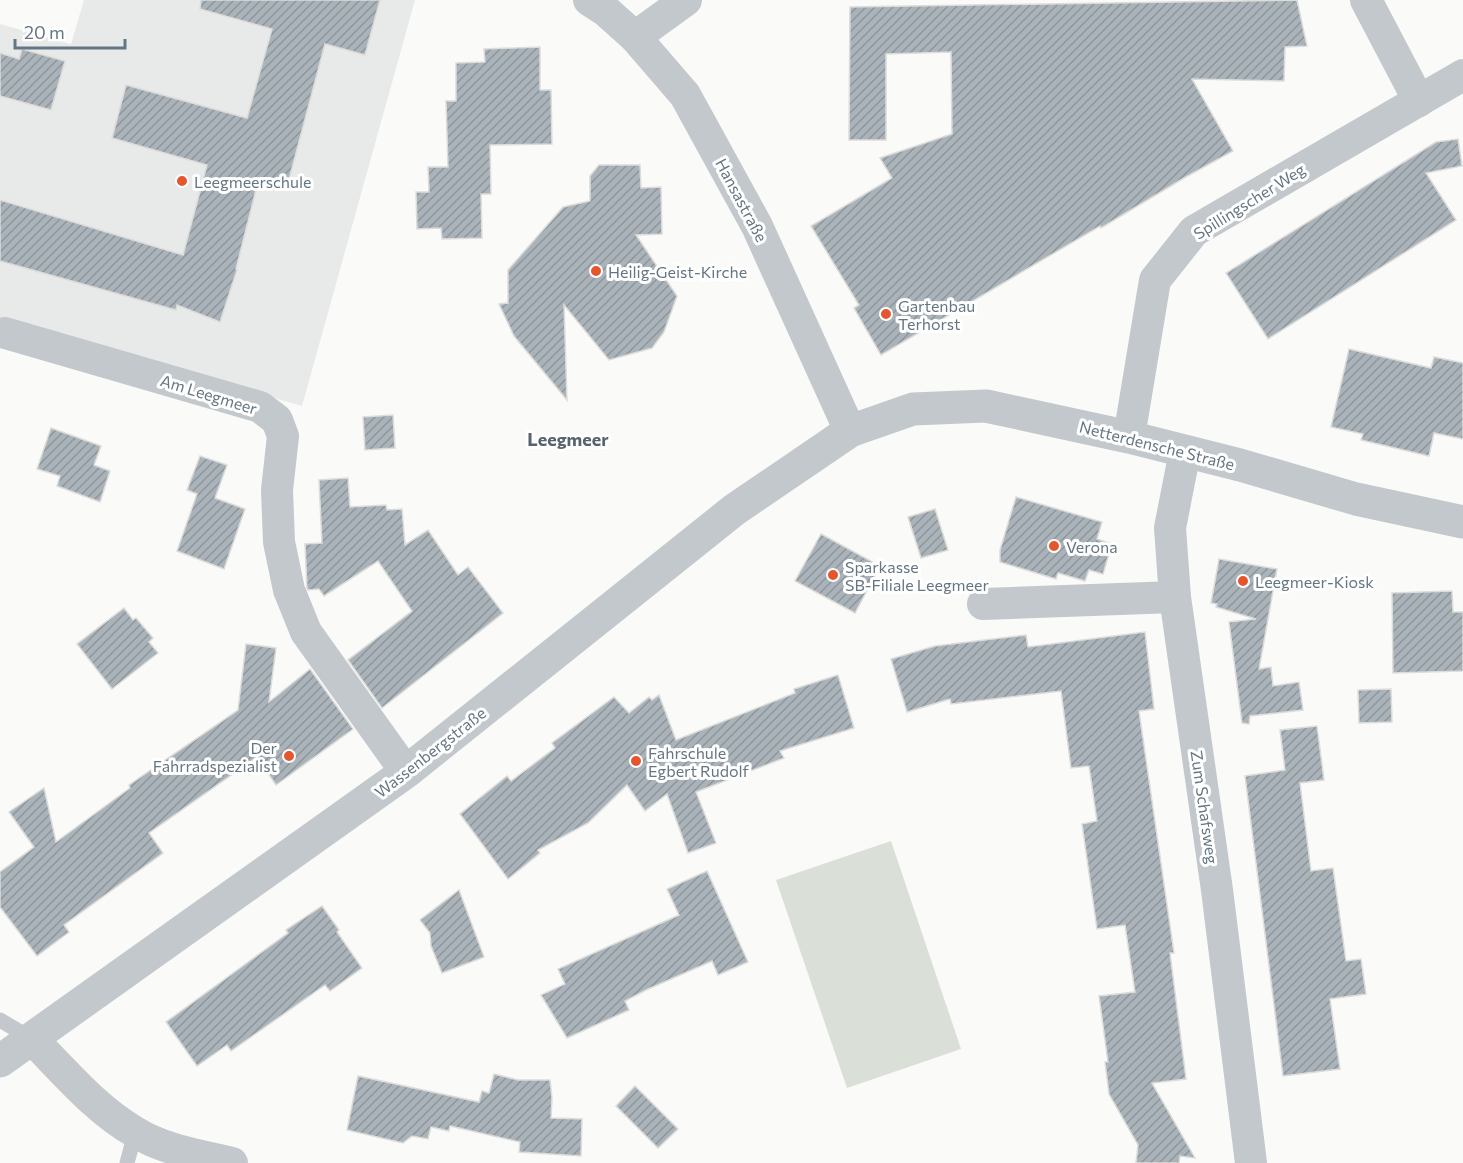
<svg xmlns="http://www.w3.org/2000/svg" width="1463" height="1163" font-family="Commissioner,sans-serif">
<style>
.built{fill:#e8e9e9}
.green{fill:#dadfd7}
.building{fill:url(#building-hatch);stroke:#dcdcda;stroke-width:1.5}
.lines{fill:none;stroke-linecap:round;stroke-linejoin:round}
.service{stroke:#c3c8cc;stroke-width:15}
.minor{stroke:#c3c8cc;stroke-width:32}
.tertiary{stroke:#c3c8cc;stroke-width:33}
.poi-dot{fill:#e4572e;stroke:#fff;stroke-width:2}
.labels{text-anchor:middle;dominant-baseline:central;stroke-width:6;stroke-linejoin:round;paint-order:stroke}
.poi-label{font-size:16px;fill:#657683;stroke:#fff;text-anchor:start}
.street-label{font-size:16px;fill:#657683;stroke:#fff}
.neighbourhood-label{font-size:18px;font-weight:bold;fill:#57646e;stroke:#fff}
</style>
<defs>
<pattern id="building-hatch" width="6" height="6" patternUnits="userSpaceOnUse" patternTransform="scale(1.5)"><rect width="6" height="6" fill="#aab3b9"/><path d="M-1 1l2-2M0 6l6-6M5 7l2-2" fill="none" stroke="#8e969c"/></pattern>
</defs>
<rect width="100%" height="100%" fill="#fafaf8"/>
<path class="built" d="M84 0H415L302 406 0 318V24L71 44Z"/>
<path class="green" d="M891 841 961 1049 847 1088 776 880Z"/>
<g class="building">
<path d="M201 0H380L365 55 325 44 287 187 259 178 236 269 237 270 220 322 177 305 176 310 0 261V200L183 255 207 165 112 138 126 85 247 118 272 29 200 9Z"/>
<path d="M1297 0 1307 46 1285 47 1284 81 1192 79 1233 151 1184 178 1101 228 1100 226 881 355 854 308 859 305 811 226 892 178 880 158 952 134 951 52 886 54V140H849L850 7Z"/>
<path d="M540 47V90H551L552 144 490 145 491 194H481L482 238 442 239 441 228 417 229 416 192H429L428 167H448L446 101H456V63L485 62 484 49Z"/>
<path d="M22 49 65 61 51 110 0 96V53L19 59Z"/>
<path d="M1458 139 1462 166 1426 173 1456 220 1268 339 1226 273 1436 142Z"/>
<path d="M599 165H640L641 188 661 187 662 234 636 235 677 296 664 332 652 348 609 360 564 305 567 400 514 336 499 304 508 303V270L563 207 590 201V176Z"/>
<path d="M1349 349 1431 368 1434 357 1463 363V439L1434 433 1429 456 1361 440 1363 434 1331 427Z"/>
<path d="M393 415 395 448 365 450 363 417Z"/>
<path d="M51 428 101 446 94 465 110 471 100 502 57 486 60 476 37 469Z"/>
<path d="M200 456 227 465 215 498 245 509 224 569 177 551 197 494 187 490Z"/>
<path d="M348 478 350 507 386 505 387 510 402 509 405 545 428 530 458 575 468 567 503 613 382 708 348 660 412 611 378 561 324 596 319 589 308 590 307 588 305 544 322 543 319 480Z"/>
<path d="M1016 497 1102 522 1097 539 1112 544 1103 574 1089 570 1085 581 1058 573 1056 579 1000 562V550Z"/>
<path d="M935 509 948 550 921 558 908 517Z"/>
<path d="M821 534 880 566 855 613 795 581Z"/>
<path d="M1219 559 1277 569 1259 669 1271 667 1273 686 1299 682 1303 710 1250 716 1249 724 1242 723 1229 622 1256 619 1216 607 1217 604 1211 603Z"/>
<path d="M1452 591 1453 612H1463V671L1393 673 1392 593Z"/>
<path d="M124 608 133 620 136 618 153 638 149 642 158 653 112 689 77 644Z"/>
<path d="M1145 632 1154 709 1139 711 1174 953H1170L1186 1079 1152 1083 1195 1158 1180 1156 1179 1163H1136L1138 1145 1109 1094 1105 1062H1108L1099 996 1135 992 1125 925 1097 929 1082 824 1097 821 1089 766 1071 768 1061 691 951 704 950 699 907 712 891 659 935 646 1026 635 1028 647Z"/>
<path d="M246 644 276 648 269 702 310 669 353 729 276 785 257 757 149 833 163 853 64 925 69 932 37 956 0 907V872L34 847 9 812 44 788 56 842 130 788 129 785 238 710Z"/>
<path d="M838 675 854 728 780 751 784 758 696 792 716 843 688 853 667 794 645 811 627 785 588 823 538 850 540 853 508 879 460 814 507 776 511 781 555 748 552 743 614 697 629 713 649 697 652 700 659 695 676 740 795 693 794 689Z"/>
<path d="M1391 689 1392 722 1359 723 1358 690Z"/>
<path d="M1317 726 1324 780 1300 783 1311 871 1333 868 1346 961 1361 959 1366 994 1330 999 1340 1069 1283 1076 1245 776 1285 770 1280 730Z"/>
<path d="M707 871 748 962 718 975 712 961 646 990 625 1001 629 1010 567 1038 541 995 565 984 558 969 679 915 667 889Z"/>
<path d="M459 890 484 957 442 973 431 946 430 933 420 920Z"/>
<path d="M322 906 339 930 337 932 362 968 330 991 325 985 231 1051 227 1045 197 1066 166 1022 288 933 286 930Z"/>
<path d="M494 1074 518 1080H550L552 1098 551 1118 582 1119 581 1156 519 1152 520 1142 450 1126 449 1131 431 1127 428 1139 412 1136 403 1143 347 1130 358 1076 479 1102 482 1091 489 1093Z"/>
<path d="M635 1086 678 1129 658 1148 616 1106Z"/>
</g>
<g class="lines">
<g class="service">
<path d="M0 1020 32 1039"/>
<path d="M127 1163 135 1133"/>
</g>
<g class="minor">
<path d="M589 0 606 11 635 37 685 95 757 226 850 431"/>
<path d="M1366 0 1419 101"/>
<path d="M635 37 686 0"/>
<path d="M5 333 260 407 277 420 283 436 277 490 279 542 289 590 306 632 406 772"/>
<path d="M1129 437 1155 280 1194 231 1463 75"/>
<path d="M1185 451 1170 528 1175 597 1217 890 1251 1163"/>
<path d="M983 604 1175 597"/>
<path d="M32 1039C64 1071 95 1109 135 1132 164 1150 199 1155 232 1163"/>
</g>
<path class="tertiary" d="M0 1061 406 772 734 510 850 431 913 409 986 406 1129 437 1240 465 1356 499 1463 522"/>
</g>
<g class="poi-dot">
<circle cx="182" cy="181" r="6"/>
<circle cx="596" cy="271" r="6"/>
<circle cx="886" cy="314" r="6"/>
<circle cx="1054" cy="546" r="6"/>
<circle cx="833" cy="575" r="6"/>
<circle cx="1243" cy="581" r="6"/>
<circle cx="289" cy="756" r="6"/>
<circle cx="636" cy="761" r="6"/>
</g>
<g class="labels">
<g class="poi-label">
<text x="194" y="181">Leegmeerschule</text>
<text x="608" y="271">Heilig-Geist-Kirche</text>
<text x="898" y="305">Gartenbau<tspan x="898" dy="18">Terhorst</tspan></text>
<text x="1066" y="546">Verona</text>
<text x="845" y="566">Sparkasse<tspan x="845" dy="18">SB-Filiale Leegmeer</tspan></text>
<text x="1255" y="581">Leegmeer-Kiosk</text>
<text x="277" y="747" text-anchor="end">Der<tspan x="277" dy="18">Fahrradspezialist</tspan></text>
<text x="648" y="752">Fahrschule<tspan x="648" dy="18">Egbert Rudolf</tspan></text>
</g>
<g class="street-label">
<text transform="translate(742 200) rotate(62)">Hansastraße</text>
<text transform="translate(1249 201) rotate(-32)">Spillingscher Weg</text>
<text transform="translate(209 394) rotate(17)">Am Leegmeer</text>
<text transform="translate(1157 445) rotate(14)">Netterdensche Straße</text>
<text transform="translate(430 752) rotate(-38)">Wassenbergstraße</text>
<text transform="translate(1205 807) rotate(82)">Zum Schafsweg</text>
</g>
<g class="neighbourhood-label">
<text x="568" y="439">Leegmeer</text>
</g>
</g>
<path d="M15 39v9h110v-9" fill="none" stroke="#657683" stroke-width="3"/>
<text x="24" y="39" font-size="18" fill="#657683" stroke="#ffffff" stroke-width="4.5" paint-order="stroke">20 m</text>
</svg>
